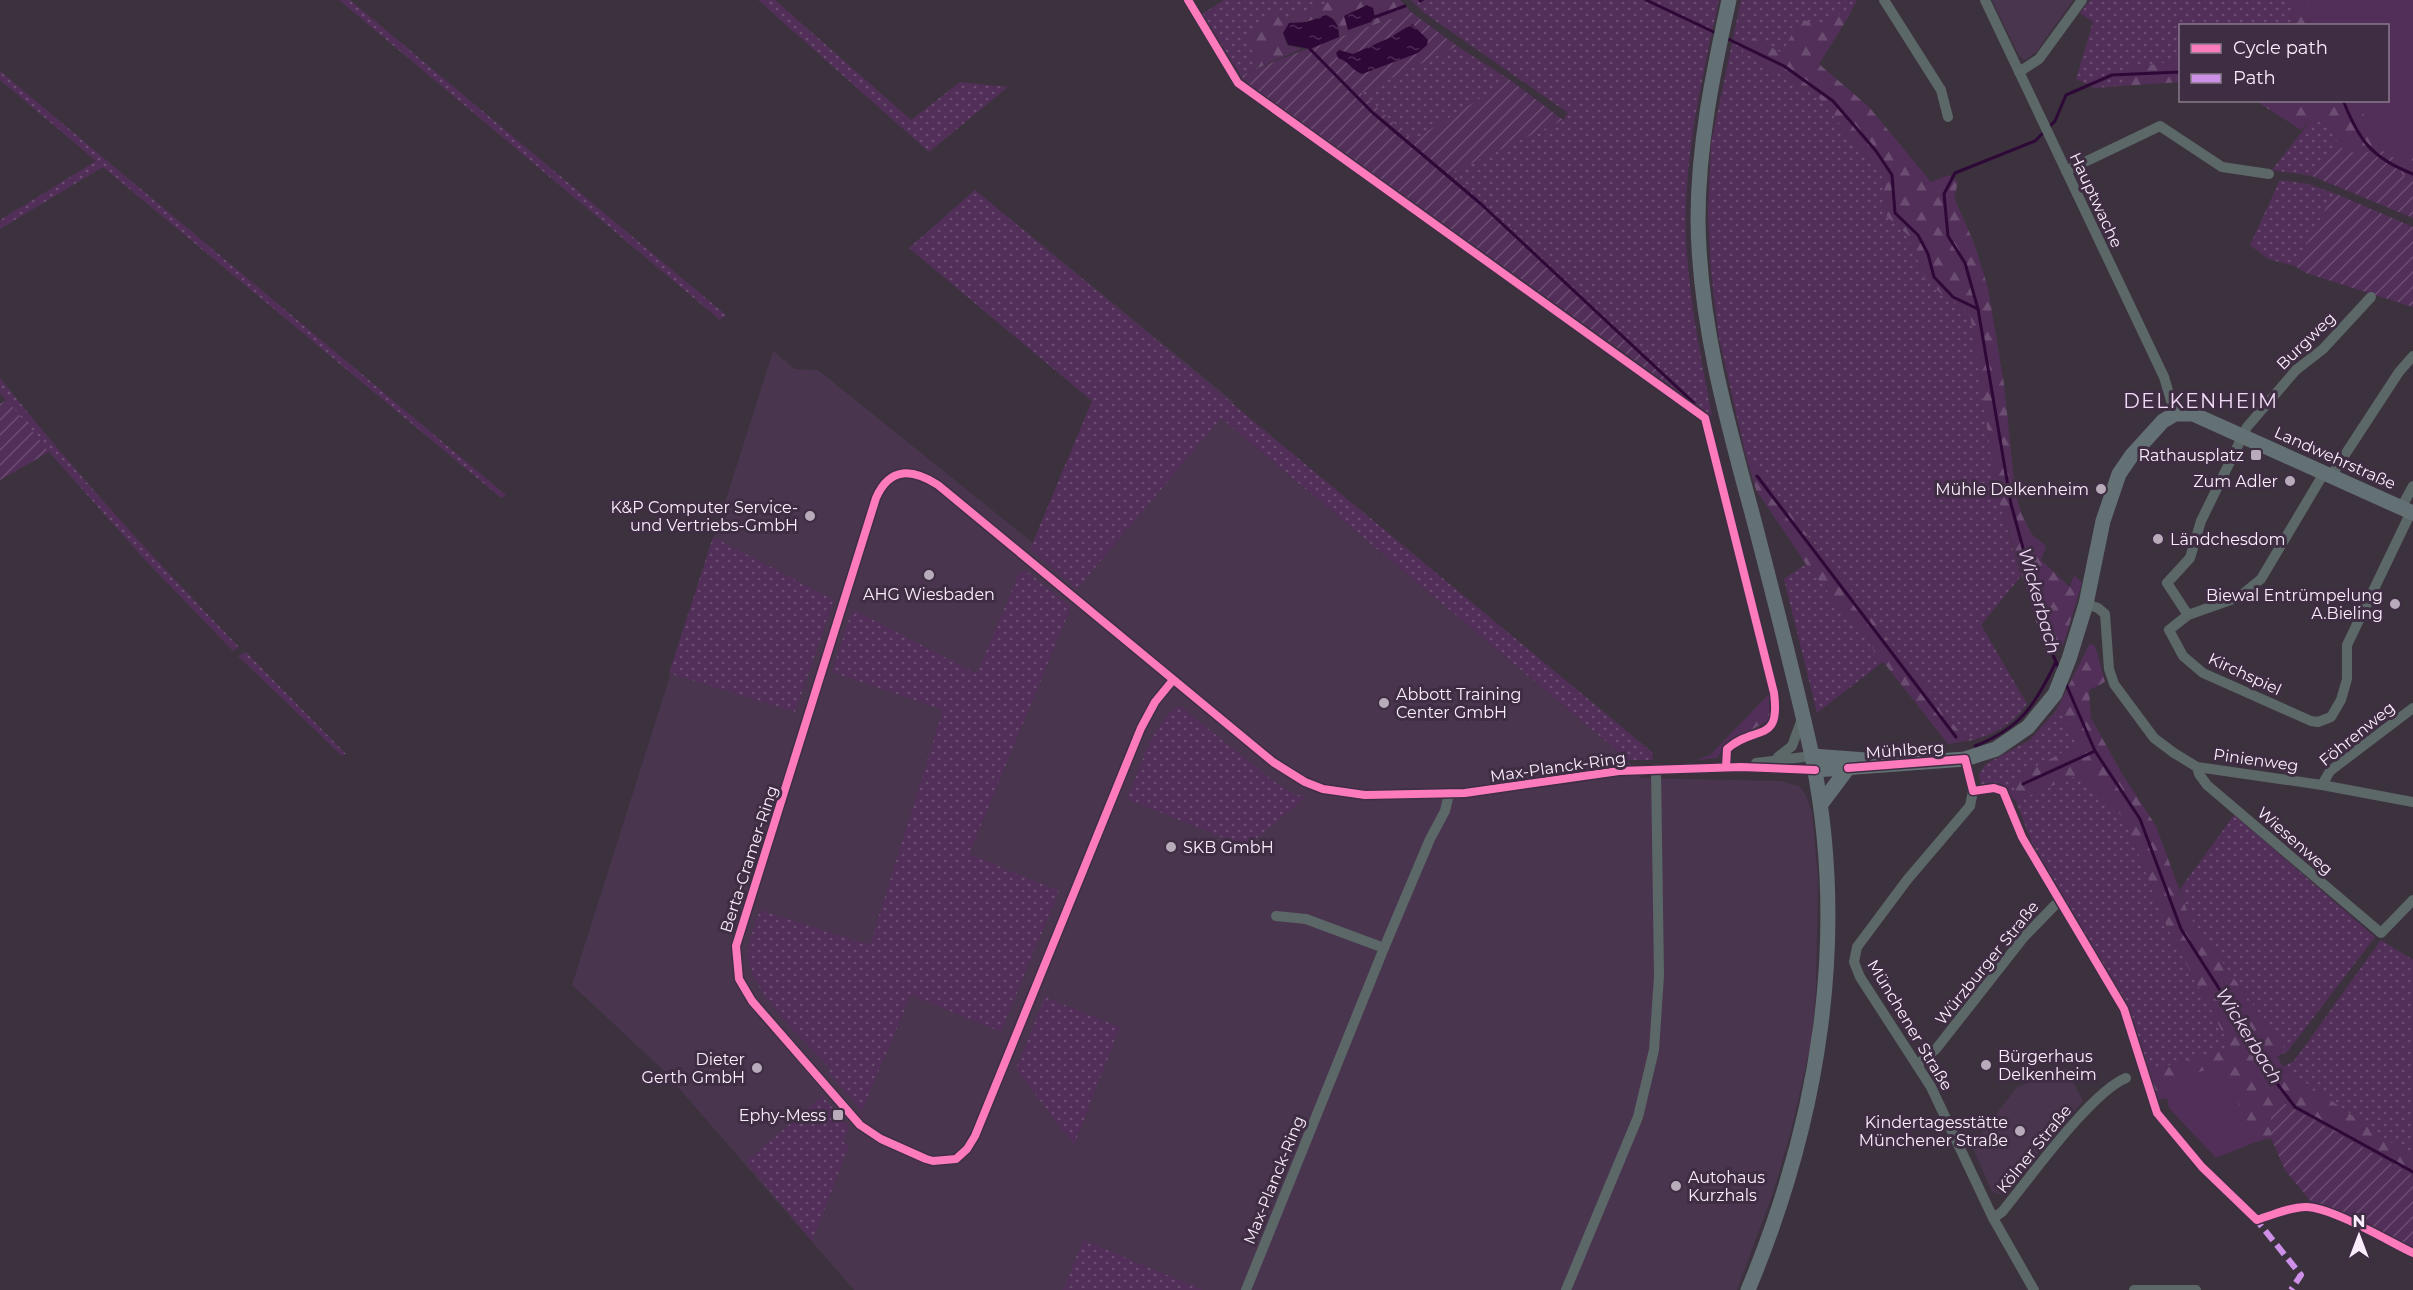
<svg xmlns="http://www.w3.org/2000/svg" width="2413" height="1290" font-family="Montserrat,sans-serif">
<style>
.built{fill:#49354e}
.grass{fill:url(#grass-dots)}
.forest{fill:url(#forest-firs)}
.garden{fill:url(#garden-furrows)}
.pitch{fill:#522f59}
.water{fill:url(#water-ripples)}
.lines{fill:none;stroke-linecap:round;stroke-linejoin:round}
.stream{stroke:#2e0837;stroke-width:3}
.street{stroke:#5c6768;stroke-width:10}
.secondary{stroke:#647174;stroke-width:15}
.quiet{stroke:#ce8fe9;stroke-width:6;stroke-dasharray:12 6;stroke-linecap:butt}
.cycleway-casing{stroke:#3f2d43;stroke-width:11}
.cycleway{stroke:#fd7abc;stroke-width:8}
.poi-dot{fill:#b8acba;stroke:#3f2d43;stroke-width:2}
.labels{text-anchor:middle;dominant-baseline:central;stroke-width:6;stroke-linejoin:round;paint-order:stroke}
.street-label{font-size:16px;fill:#faeefc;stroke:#3f2d43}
.poi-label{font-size:16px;fill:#faeefc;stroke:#3f2d43;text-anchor:end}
.water-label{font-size:18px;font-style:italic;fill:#f0d6f6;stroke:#3f2d43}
.quarter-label{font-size:20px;letter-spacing:1.5px;fill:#f0d9f5;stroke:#3f2d43}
</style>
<defs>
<pattern id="grass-dots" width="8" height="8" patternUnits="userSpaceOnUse" patternTransform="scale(1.5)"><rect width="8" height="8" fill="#522f59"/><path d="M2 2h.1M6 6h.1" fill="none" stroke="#6c4d72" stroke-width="1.8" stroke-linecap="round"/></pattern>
<pattern id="forest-firs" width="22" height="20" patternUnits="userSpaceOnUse" patternTransform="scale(1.5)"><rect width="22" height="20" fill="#522f59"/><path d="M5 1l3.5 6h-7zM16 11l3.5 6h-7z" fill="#6c4d72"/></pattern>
<pattern id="garden-furrows" width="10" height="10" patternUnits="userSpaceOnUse" patternTransform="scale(1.5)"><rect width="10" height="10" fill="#522f59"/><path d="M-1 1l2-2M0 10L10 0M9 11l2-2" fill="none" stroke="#6c4d72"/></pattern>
<pattern id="water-ripples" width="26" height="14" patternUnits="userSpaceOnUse" patternTransform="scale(1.5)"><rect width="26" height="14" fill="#2e0837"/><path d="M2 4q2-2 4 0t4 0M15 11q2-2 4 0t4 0" fill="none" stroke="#4d2c55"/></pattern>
</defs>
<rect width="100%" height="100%" fill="#3c323e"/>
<g class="built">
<path d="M1992 0H2073L2036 52 2025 60 2019 56Z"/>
<path d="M975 190 1234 402 1221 418 1628 760 1641 778 1780 781 1799 786 1806 795 1812 812 1818 878 1816 989 1812 1039 1791 1131 1773 1193 1737 1290H854L663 1070 572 985 773 351 795 369 818 370 1033 543 1092 401 909 248Z"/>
<path d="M2066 1068 2083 1101 2002 1195 1992 1192 1972 1146 2017 1087Z"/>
</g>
<g class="grass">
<path d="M339 0H350L726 315 720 320Z"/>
<path d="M758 0H775L911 120 960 82 1008 87 929 152Z"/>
<path d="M1224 0H1334L1288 18 1249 39 1258 68 1241 76 1202 14Z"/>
<path d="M1411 0H1719C1702 79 1683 159 1686 240 1689 300 1701 358 1712 416L1665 382 1669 375 1450 173 1563 120 1568 113 1423 12Z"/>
<path d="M1741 0H1857L1849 16 1835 14 1826 26 1782 53 1748 35 1743 51 1820 99 1883 178 1887 217 1907 234 1925 279 1945 297 1970 313 1997 494 2021 576 1981 625 2027 704C2013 724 1995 734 1973 740L1958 730 1746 456 1719 338 1711 272 1708 213 1711 144Z"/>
<path d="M2090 0H2294L2290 25 2180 26V61L2132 67 2120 86 2095 88 2076 79 2093 22 2080 13Z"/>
<path d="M1457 46 1510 80 1413 141 1361 93Z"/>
<path d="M0 71 506 495 501 498 103 167 0 229V220L96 161 0 80Z"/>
<path d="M2311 120 2327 124 2337 141 2312 176 2272 170Z"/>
<path d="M2280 180 2308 184 2334 193 2295 266 2268 259 2250 245Z"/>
<path d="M975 190 1652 752 1653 760H1628L1221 418 1077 589 1030 549 1092 401 909 248Z"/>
<path d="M0 378C75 473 155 560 239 647L233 651 146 561 49 452 0 393Z"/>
<path d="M713 537 834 600 795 712 669 673Z"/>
<path d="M1806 564 1884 661 1817 713 1784 579Z"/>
<path d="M1025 570 1071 607 969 854 1059 891 1001 1032 911 995 862 1111 829 1073 830 1069C807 1043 743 986 748 950 750 936 756 923 760 910L870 945 943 710 832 672 851 613 856 611 977 674 1019 573Z"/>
<path d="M246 652 346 754 342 756 238 656Z"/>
<path d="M1180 706 1276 783 1294 794 1306 797 1246 847 1127 799C1136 778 1157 711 1180 706Z"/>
<path d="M2056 711 2062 714 2077 745 2020 775 2016 801 2080 774 2125 819 2167 927 2232 1048 2148 1071 2132 1019 2109 975 2036 854 2016 801 2001 787 1981 786 1979 774 1986 764 2030 740Z"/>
<path d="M2234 815 2375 937 2287 1052 2189 916 2180 889Z"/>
<path d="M2381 940 2413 960V1158L2283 1067 2294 1061Z"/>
<path d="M1045 997 1120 1027 1074 1145 1016 1069Z"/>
<path d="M822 1096 849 1127 843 1142 849 1146 812 1241 746 1162Z"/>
<path d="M1083 1240 1203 1290H1063Z"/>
</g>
<g class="forest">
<path d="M1334 0H1400L1411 12 1339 37C1339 26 1336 19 1326 15 1310 21 1297 23 1283 33L1287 45 1301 49 1258 68 1248 39 1271 13 1288 18Z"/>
<path d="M2294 0H2312L2310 25 2290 26Z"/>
<path d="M1835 14 1849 16 1819 64 1869 107 1931 182 1949 175 1958 182 1954 198 1974 243 1988 288 2004 384 2015 490 2021 513 2032 535 2046 546 2041 560 2070 587 2074 575 2082 583 2063 645 2046 654 1997 494 1970 313 1945 297 1925 279 1907 234 1887 217 1883 178 1820 99 1743 52 1748 35 1782 53 1800 19 1826 26Z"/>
<path d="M2180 61V82L2120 86 2132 67Z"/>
<path d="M2256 101H2358L2377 144 2413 154V180L2403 177 2378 149 2360 155 2341 148 2327 124 2311 120 2301 130Z"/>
<path d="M1746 456 1958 730 1973 740 1948 744 1806 564 1756 490Z"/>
<path d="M2092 644 2095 646 2105 682 2089 690 2091 718 2121 772 2156 826 2189 916 2287 1052 2277 1056 2283 1067 2413 1158V1176L2284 1103 2271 1112V1138L2256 1142 2221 1065 2164 1084 2167 1098 2156 1100 2148 1071 2231 1048 2167 927 2125 819 2080 774 2016 801 2014 787 2020 775 2077 745 2062 714 2056 711 2089 645Z"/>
<path d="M1769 694 1770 720 1728 742 1717 758 1696 760 1710 755Z"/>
</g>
<g class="garden">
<path d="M1411 12 1457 46 1361 93 1413 140 1510 80 1563 120 1451 173 1670 375 1665 382 1245 82 1241 76C1297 51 1354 32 1411 12Z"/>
<path d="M2337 141 2341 148 2360 155 2378 148 2396 159 2403 176 2413 180V218L2312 176Z"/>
<path d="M2334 193 2413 227V307L2306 273 2295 266Z"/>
<path d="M7 400 49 452 0 480V404Z"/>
<path d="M2284 1103 2413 1176V1248L2312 1203 2285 1170 2271 1138V1112Z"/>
</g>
<g class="pitch">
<path d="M2312 0H2413V154L2377 144 2358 101 2388 100V26L2310 25Z"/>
<path d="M2221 1065 2256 1142 2216 1158 2169 1108 2164 1084Z"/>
</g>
<g class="water">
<path d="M1367 5 1373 8 1375 17 1371 22 1348 30 1344 16Z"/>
<path d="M1326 15C1336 19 1339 26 1339 37L1310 49 1288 45 1283 33 1289 23 1307 22Z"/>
<path d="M1412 24 1428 40 1427 45 1418 53 1362 74C1351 70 1349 61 1338 58L1336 53 1339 50 1353 54 1389 38Z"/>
</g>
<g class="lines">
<g class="stream">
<path d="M1646 0 1718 34"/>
<path d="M1420 1 1422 0"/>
<path d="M1375 17 1405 6"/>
<path d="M1726 38 1784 66 1833 101 1876 151 1892 175 1895 213 1918 235 1928 254 1934 277 1953 297 1978 309"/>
<path d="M1310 49 1372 112 1481 204 1694 403"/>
<path d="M2343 100C2359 141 2372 158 2413 174"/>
<path d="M1757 476 1956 737"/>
<path d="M2059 668 2051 651 2011 504 1978 309 1965 263 1948 236 1944 194 1955 173 2035 141 2055 121 2066 95 2112 75 2180 72"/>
<path d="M2065 682 2095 751 2140 819 2181 929 2255 1045 2269 1073 2295 1107 2413 1172"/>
<path d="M1975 746C2021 728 2035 705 2056 662"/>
<path d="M2023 784 2095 751"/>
</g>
<g class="street">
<path d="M1884 0 1941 90 1948 117"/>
<path d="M1985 0 2164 377 2175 414"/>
<path d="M2019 72 2039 59 2082 0"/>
<path d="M2066 171 2160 126 2222 167 2269 174"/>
<path d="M2324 473 2261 579 2239 597 2188 615 2169 630 2183 656 2203 673 2311 721 2318 722 2331 717 2341 700 2347 679V645L2411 512"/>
<path d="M2331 476 2399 372 2413 356"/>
<path d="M2401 508 2413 486"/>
<path d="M2086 604 2098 608 2105 614 2109 669 2114 684 2154 738 2174 753 2197 767 2211 769 2322 785 2413 802"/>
<path d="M2188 615 2167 583 2190 558 2201 521 2247 427 2296 370 2323 349 2371 297"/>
<path d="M1173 680 1155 702 1141 728 975 1136 967 1149 956 1159 933 1161 926 1159 881 1139 860 1125 752 1001 739 979 736 946 876 498C890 466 913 469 938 485L1273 762 1305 782 1323 789 1365 795 1465 793 1619 771 1741 767 1815 770"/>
<path d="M1778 757 1792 746 1802 719"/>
<path d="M1965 759 1973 791 1970 806 1907 880 1857 947 1854 962 1860 977 1931 1087 1993 1218 2034 1290"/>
<path d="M1756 763 1812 756"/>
<path d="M2197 767 2199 774 2207 785 2381 933 2413 900"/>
<path d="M2322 785 2330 771 2413 708"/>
<path d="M1276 916 1306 919 1384 948"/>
<path d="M1917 1065 1936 1049 2024 937 2055 905"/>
<path d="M1993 1218 2002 1212C2029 1179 2091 1092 2126 1078"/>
<path d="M1246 1290 1384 948 1430 839 1445 811 1449 794"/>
<path d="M1566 1290 1638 1117 1654 1050 1659 976 1656 769"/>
<path d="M2134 1290H2196"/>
</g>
<g class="secondary">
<path d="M1729 0C1713 73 1698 145 1698 220 1699 320 1726 418 1752 513 1773 594 1794 674 1812 756 1849 938 1819 1120 1748 1290"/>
<path d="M1812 756 1866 760"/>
<path d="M1815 770 1965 759 1996 749 2028 727 2055 694 2069 659 2086 604 2103 521 2119 474 2132 455 2163 421 2175 414H2193L2413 513"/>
<path d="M1821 804 1848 768"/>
</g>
<path class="quiet" d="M2254 1217 2301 1275 2291 1290"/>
<defs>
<g id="cycleway">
<path d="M1188 0 1238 83 1705 418 1774 693C1781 745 1755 724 1727 749L1726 767"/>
<path d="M1173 680 1155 702 1141 728 975 1136 967 1149 956 1159 933 1161 926 1159 881 1139 860 1125 752 1001 739 979 736 946 876 498C890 466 913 469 938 485L1273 762 1305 782 1323 789 1365 795 1465 793 1619 771 1741 767 1815 770"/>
<path d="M1848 768 1965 759 1973 791 1994 788 2003 791 2022 837 2124 1009 2157 1113 2202 1167 2257 1220C2272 1215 2290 1207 2306 1207 2331 1207 2388 1241 2413 1253"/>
</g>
</defs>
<use href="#cycleway" class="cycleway-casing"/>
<use href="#cycleway" class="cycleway"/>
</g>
<g class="poi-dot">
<rect x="2250" y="449" width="12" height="12" rx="3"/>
<circle cx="2290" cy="481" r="6"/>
<circle cx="2101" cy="489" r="6"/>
<circle cx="810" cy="516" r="6"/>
<circle cx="2158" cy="539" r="6"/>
<circle cx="929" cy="575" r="6"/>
<circle cx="2395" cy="604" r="6"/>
<circle cx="1384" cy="703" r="6"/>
<circle cx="1171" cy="847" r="6"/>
<circle cx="1986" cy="1065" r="6"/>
<circle cx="757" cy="1068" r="6"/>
<rect x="832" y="1109" width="12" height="12" rx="3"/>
<circle cx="2020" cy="1131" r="6"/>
<circle cx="1676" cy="1186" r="6"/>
</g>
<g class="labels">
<g class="street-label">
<text transform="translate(2096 200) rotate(65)">Hauptwache</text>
<text transform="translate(2306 341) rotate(-44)">Burgweg</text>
<text transform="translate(2335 458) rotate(24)">Landwehrstraße</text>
<text transform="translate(2245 674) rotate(25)">Kirchspiel</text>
<text transform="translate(2357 734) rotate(-39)">Föhrenweg</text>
<text transform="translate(1905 750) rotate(-4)">Mühlberg</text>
<text transform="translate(2256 760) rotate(8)">Pinienweg</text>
<text transform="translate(1558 767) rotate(-8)">Max-Planck-Ring</text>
<text transform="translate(2295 841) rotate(41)">Wiesenweg</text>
<text transform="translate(749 859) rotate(-72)">Berta-Cramer-Ring</text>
<text transform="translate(1987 963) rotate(-51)">Würzburger Straße</text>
<text transform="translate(1910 1025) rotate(59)">Münchener Straße</text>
<text transform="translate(2034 1149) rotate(-51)">Kölner Straße</text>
<text transform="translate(1274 1180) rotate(-68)">Max-Planck-Ring</text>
</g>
<g class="poi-label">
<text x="2244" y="455">Rathausplatz</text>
<text x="2278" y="481">Zum Adler</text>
<text x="2089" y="489">Mühle Delkenheim</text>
<text x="798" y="507">K&amp;P Computer Service-<tspan x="798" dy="18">und Vertriebs-GmbH</tspan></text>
<text x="2170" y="539" text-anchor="start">Ländchesdom</text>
<text x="929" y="594" text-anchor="middle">AHG Wiesbaden</text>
<text x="2383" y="595">Biewal Entrümpelung<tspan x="2383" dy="18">A.Bieling</tspan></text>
<text x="1396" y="694" text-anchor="start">Abbott Training<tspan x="1396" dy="18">Center GmbH</tspan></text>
<text x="1183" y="847" text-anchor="start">SKB GmbH</text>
<text x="1998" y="1056" text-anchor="start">Bürgerhaus<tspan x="1998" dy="18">Delkenheim</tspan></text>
<text x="745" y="1059">Dieter<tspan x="745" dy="18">Gerth GmbH</tspan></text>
<text x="826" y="1115">Ephy-Mess</text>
<text x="2008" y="1122">Kindertagesstätte<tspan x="2008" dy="18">Münchener Straße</tspan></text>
<text x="1688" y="1177" text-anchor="start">Autohaus<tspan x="1688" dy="18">Kurzhals</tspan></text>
</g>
<g class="water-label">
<text transform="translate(2039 601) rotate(74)">Wickerbach</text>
<text transform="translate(2249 1036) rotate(58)">Wickerbach</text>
</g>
<g class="quarter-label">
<text x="2201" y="401">DELKENHEIM</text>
</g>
</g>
<rect x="2179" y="24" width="210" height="78" fill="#3f2d43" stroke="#8a7a8d" stroke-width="1.5"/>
<rect x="2191" y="44" width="30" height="9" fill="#fd7abc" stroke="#8a7a8d" stroke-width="1.5"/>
<text x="2233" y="54" font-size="18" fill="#faeefc">Cycle path</text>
<rect x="2191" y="74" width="30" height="9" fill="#ce8fe9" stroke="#8a7a8d" stroke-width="1.5"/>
<text x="2233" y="84" font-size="18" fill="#faeefc">Path</text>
<g transform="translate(2359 1236)" stroke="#3f2d43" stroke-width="4.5" paint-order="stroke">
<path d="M0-4.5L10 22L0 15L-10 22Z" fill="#faeefc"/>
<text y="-9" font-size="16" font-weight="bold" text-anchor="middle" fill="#faeefc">N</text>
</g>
</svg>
